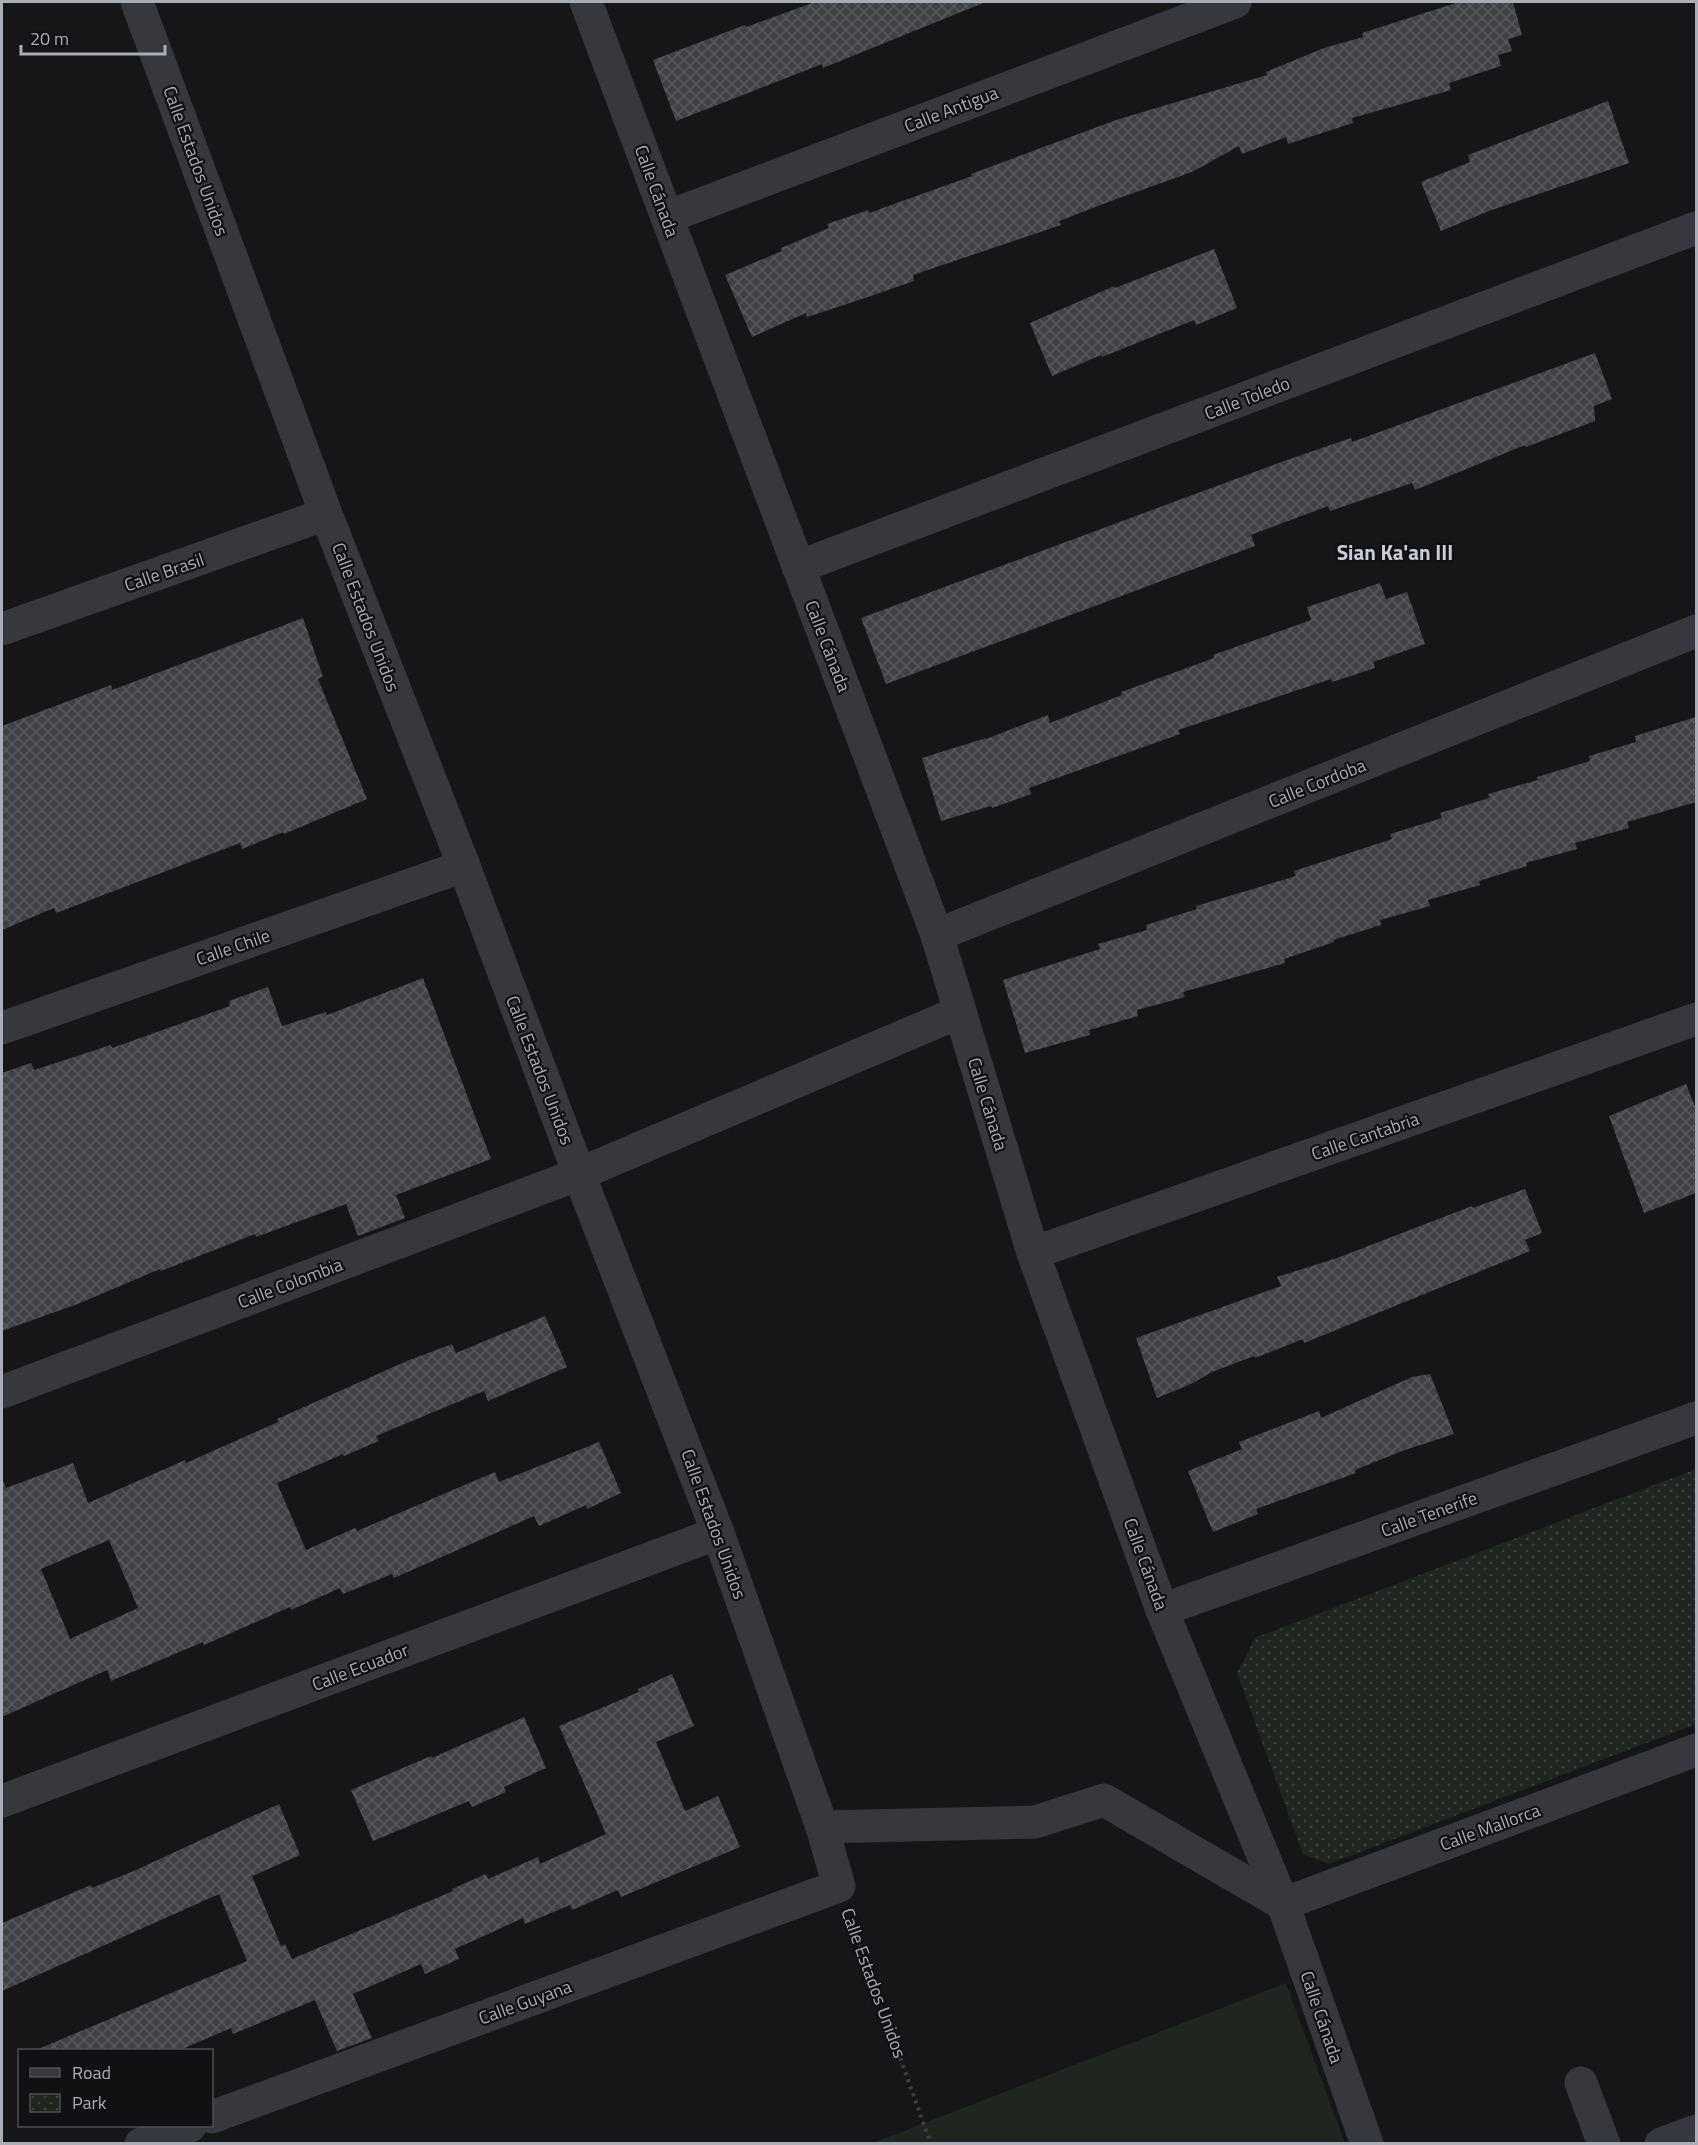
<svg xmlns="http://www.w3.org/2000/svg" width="1698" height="2145" font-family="'Titillium Web',sans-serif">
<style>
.grass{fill:#1e261f}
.park{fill:url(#park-dots)}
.building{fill:url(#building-cross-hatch);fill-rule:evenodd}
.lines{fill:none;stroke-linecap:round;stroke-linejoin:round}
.path{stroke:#3d3f44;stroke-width:4;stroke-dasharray:3 4.5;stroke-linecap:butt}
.minor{stroke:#37383d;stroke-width:33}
.labels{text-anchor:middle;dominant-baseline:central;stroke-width:4.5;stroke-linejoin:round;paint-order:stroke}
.street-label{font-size:18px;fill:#a8adb8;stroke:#111113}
.quarter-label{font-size:21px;font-weight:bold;fill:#c9ccd4;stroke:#111113}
</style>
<defs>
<pattern id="park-dots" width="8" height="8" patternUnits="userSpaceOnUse" patternTransform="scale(1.5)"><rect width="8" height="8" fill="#1e261f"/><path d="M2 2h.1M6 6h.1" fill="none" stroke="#3c433d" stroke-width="1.8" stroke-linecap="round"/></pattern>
<pattern id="building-cross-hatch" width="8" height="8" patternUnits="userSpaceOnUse" patternTransform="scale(1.5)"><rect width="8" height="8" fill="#404145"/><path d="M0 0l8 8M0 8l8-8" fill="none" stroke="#595a5e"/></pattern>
</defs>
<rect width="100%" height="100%" fill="#161618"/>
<path class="grass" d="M1286 1983 1345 2143H873Z"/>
<path class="park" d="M1696 1469V1724L1329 1864 1303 1854 1237 1673 1255 1638Z"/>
<g class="building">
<path d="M815 2 983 3 823 68 822 64 676 121 653 60 745 25 746 27Z"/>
<path d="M1459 2H1513L1522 35 1508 39 1512 51 1498 55 1501 66 1449 83 1451 90 1352 118 1353 123 1288 144 1286 137 1242 154 1239 146 1192 172 1111 201 1059 221 1061 225 913 275 914 281 862 299 807 317 806 313 752 337 725 275 782 251 781 248 829 228 827 224 868 210 869 213 972 176 971 174 1116 120 1267 75 1266 72 1324 48 1363 37 1362 33Z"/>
<path d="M1608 101 1629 163 1489 211 1441 231 1421 182 1470 162 1468 155Z"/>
<path d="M1214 249 1237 308 1196 325 1194 320 1102 357 1101 355 1052 376 1030 323 1114 286 1115 288Z"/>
<path d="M1595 353 1612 399 1594 406 1595 421 1526 447 1525 445 1415 490 1412 483 1330 511 1328 506 1251 535 1255 546 886 684 861 618 1284 461 1351 438 1352 442Z"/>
<path d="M1380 583 1386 599 1407 592 1425 644 1373 662 1375 668 1332 682 1331 679 1178 730 1180 734 1029 788 1031 794 992 808 991 806 941 821 922 758 986 738V739L1048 715 1050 723 1122 695 1121 692 1214 658 1213 655 1311 620 1307 607Z"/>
<path d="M303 618 323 677 318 679 367 799 284 834 283 832 242 849 240 843 56 913 54 908 2 930V726L111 685 112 690Z"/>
<path d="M1696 717V802L1627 822 1629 828 1575 843 1577 849 1526 863 1527 866 1479 881 1480 885 1428 900 1430 906 1380 920 1381 925 1333 940 1334 942 1284 959 1285 963 1183 992 1185 997 1137 1010 1138 1016 1089 1030 1090 1035 1025 1053 1003 980 1100 949 1098 944 1147 930 1146 925 1197 909 1196 906 1296 876 1294 871 1392 839 1390 834 1442 818 1440 813 1489 798 1488 794 1538 780 1537 777 1590 761 1589 756 1636 742 1635 736Z"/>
<path d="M423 978 491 1159 396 1195 405 1218 358 1236 346 1204 256 1237 255 1234 161 1271 160 1269 80 1303 2 1331V1073L31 1063 34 1070 111 1045 112 1048 230 1006 229 1001 268 987 282 1026 326 1012 327 1015Z"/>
<path d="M1686 1084 1696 1109V1193L1644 1213 1609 1116Z"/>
<path d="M1525 1189 1542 1233 1525 1240 1530 1251 1304 1343 1303 1339 1255 1358 1254 1356 1212 1372 1193 1383 1157 1398 1136 1338 1281 1286 1277 1277 1337 1258 1472 1206 1473 1208Z"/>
<path d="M545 1316 567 1367 488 1401 484 1391 376 1436 379 1441 344 1456 343 1454 277 1483 306 1550 355 1528 357 1531 495 1472 499 1482 599 1442 621 1493 587 1509 586 1505 539 1526 534 1516 394 1578 392 1574 343 1594 340 1588 291 1610 290 1607 204 1645 203 1642 111 1681 107 1670 2 1717V1478L6 1488 73 1463 88 1503 185 1460 186 1463 278 1422 277 1419 407 1361 452 1344 456 1353ZM109 1540 138 1608 70 1639 41 1569Z"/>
<path d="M1430 1374 1454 1434 1402 1451 1355 1470 1356 1473 1256 1509 1258 1514 1213 1532 1188 1471 1242 1449 1239 1442 1319 1411 1321 1418 1412 1377Z"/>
<path d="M672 1674 694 1726 656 1742 685 1811 718 1796 740 1847 621 1897 618 1890 572 1910 570 1905 525 1924 523 1918 455 1949 459 1959 425 1974 421 1964 353 1994 372 2038 337 2051 315 2000 233 2034 231 2028 180 2050H36L247 1961 219 1894 2 1991V1923L91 1885 92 1888 136 1870 279 1804 300 1855 252 1876 281 1946 285 1944 292 1959 453 1891 452 1889 486 1874 488 1879 538 1857 540 1864 606 1834 559 1726 639 1692 638 1689Z"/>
<path d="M524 1717 546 1768 504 1787 506 1792 472 1807 469 1801 373 1841 351 1790 431 1756 432 1758Z"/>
</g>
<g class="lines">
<path class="path" d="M852 1924 931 2144"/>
<g class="minor">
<path d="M137 2 326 514 464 866 579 1174 718 1533 822 1827 839 1886 212 2117"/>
<path d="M586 2 937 935 1033 1253 1162 1610 1283 1904 1367 2144"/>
<path d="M667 217 1235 2"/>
<path d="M798 567 1696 228"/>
<path d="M2 629 326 514"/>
<path d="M937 935 1696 631"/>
<path d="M2 1028 464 866"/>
<path d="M1033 1253 1696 1019"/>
<path d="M2 1392 579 1174 960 1012"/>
<path d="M1162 1610 1696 1418"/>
<path d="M2 1801 718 1533"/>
<path d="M822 1827 1035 1822 1104 1800 1283 1904 1696 1750"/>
<path d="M1581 2083 1604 2144"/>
<path d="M141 2144 190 2126"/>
<path d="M1661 2144 1696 2131"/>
</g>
</g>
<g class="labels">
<g class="street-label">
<text transform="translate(951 109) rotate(-21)">Calle Antigua</text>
<text transform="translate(196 161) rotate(70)">Calle Estados Unidos</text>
<text transform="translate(657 191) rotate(70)">Calle Cánada</text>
<text transform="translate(1247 398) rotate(-21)">Calle Toledo</text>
<text transform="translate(164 572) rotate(-19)">Calle Brasil</text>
<text transform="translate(366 617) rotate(69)">Calle Estados Unidos</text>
<text transform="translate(828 646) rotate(69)">Calle Cánada</text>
<text transform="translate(1317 783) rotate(-22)">Calle Cordoba</text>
<text transform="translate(233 947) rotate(-19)">Calle Chile</text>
<text transform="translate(540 1070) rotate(69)">Calle Estados Unidos</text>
<text transform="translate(988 1104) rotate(73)">Calle Cánada</text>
<text transform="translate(1365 1136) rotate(-19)">Calle Cantabria</text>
<text transform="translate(290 1283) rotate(-21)">Calle Colombia</text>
<text transform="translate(1429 1514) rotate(-20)">Calle Tenerife</text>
<text transform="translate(714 1524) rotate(70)">Calle Estados Unidos</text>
<text transform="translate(1146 1564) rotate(70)">Calle Cánada</text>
<text transform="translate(360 1667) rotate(-21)">Calle Ecuador</text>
<text transform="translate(1490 1827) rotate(-20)">Calle Mallorca</text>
<text transform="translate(874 1983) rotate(70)">Calle Estados Unidos</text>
<text transform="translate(525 2002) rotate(-20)">Calle Guyana</text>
<text transform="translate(1322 2017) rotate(71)">Calle Cánada</text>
</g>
<g class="quarter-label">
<text x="1395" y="552">Sian Ka'an III</text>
</g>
</g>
<rect width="1698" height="2145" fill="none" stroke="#a8adb8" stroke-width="6"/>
<rect x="18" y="2049" width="195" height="78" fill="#111113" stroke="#4d4f55" stroke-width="1.5"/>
<rect x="30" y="2068" width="30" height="9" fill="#37383d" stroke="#4d4f55" stroke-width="1.5"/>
<text x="72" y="2079" font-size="18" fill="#a8adb8">Road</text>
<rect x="30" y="2094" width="30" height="18" fill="url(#park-dots)" stroke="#4d4f55" stroke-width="1.5"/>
<text x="72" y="2109" font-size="18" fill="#a8adb8">Park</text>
<path d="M21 45v9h144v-9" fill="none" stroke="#a8adb8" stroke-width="3"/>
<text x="30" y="45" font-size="18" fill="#a8adb8" stroke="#111113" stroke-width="4.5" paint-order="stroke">20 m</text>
</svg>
